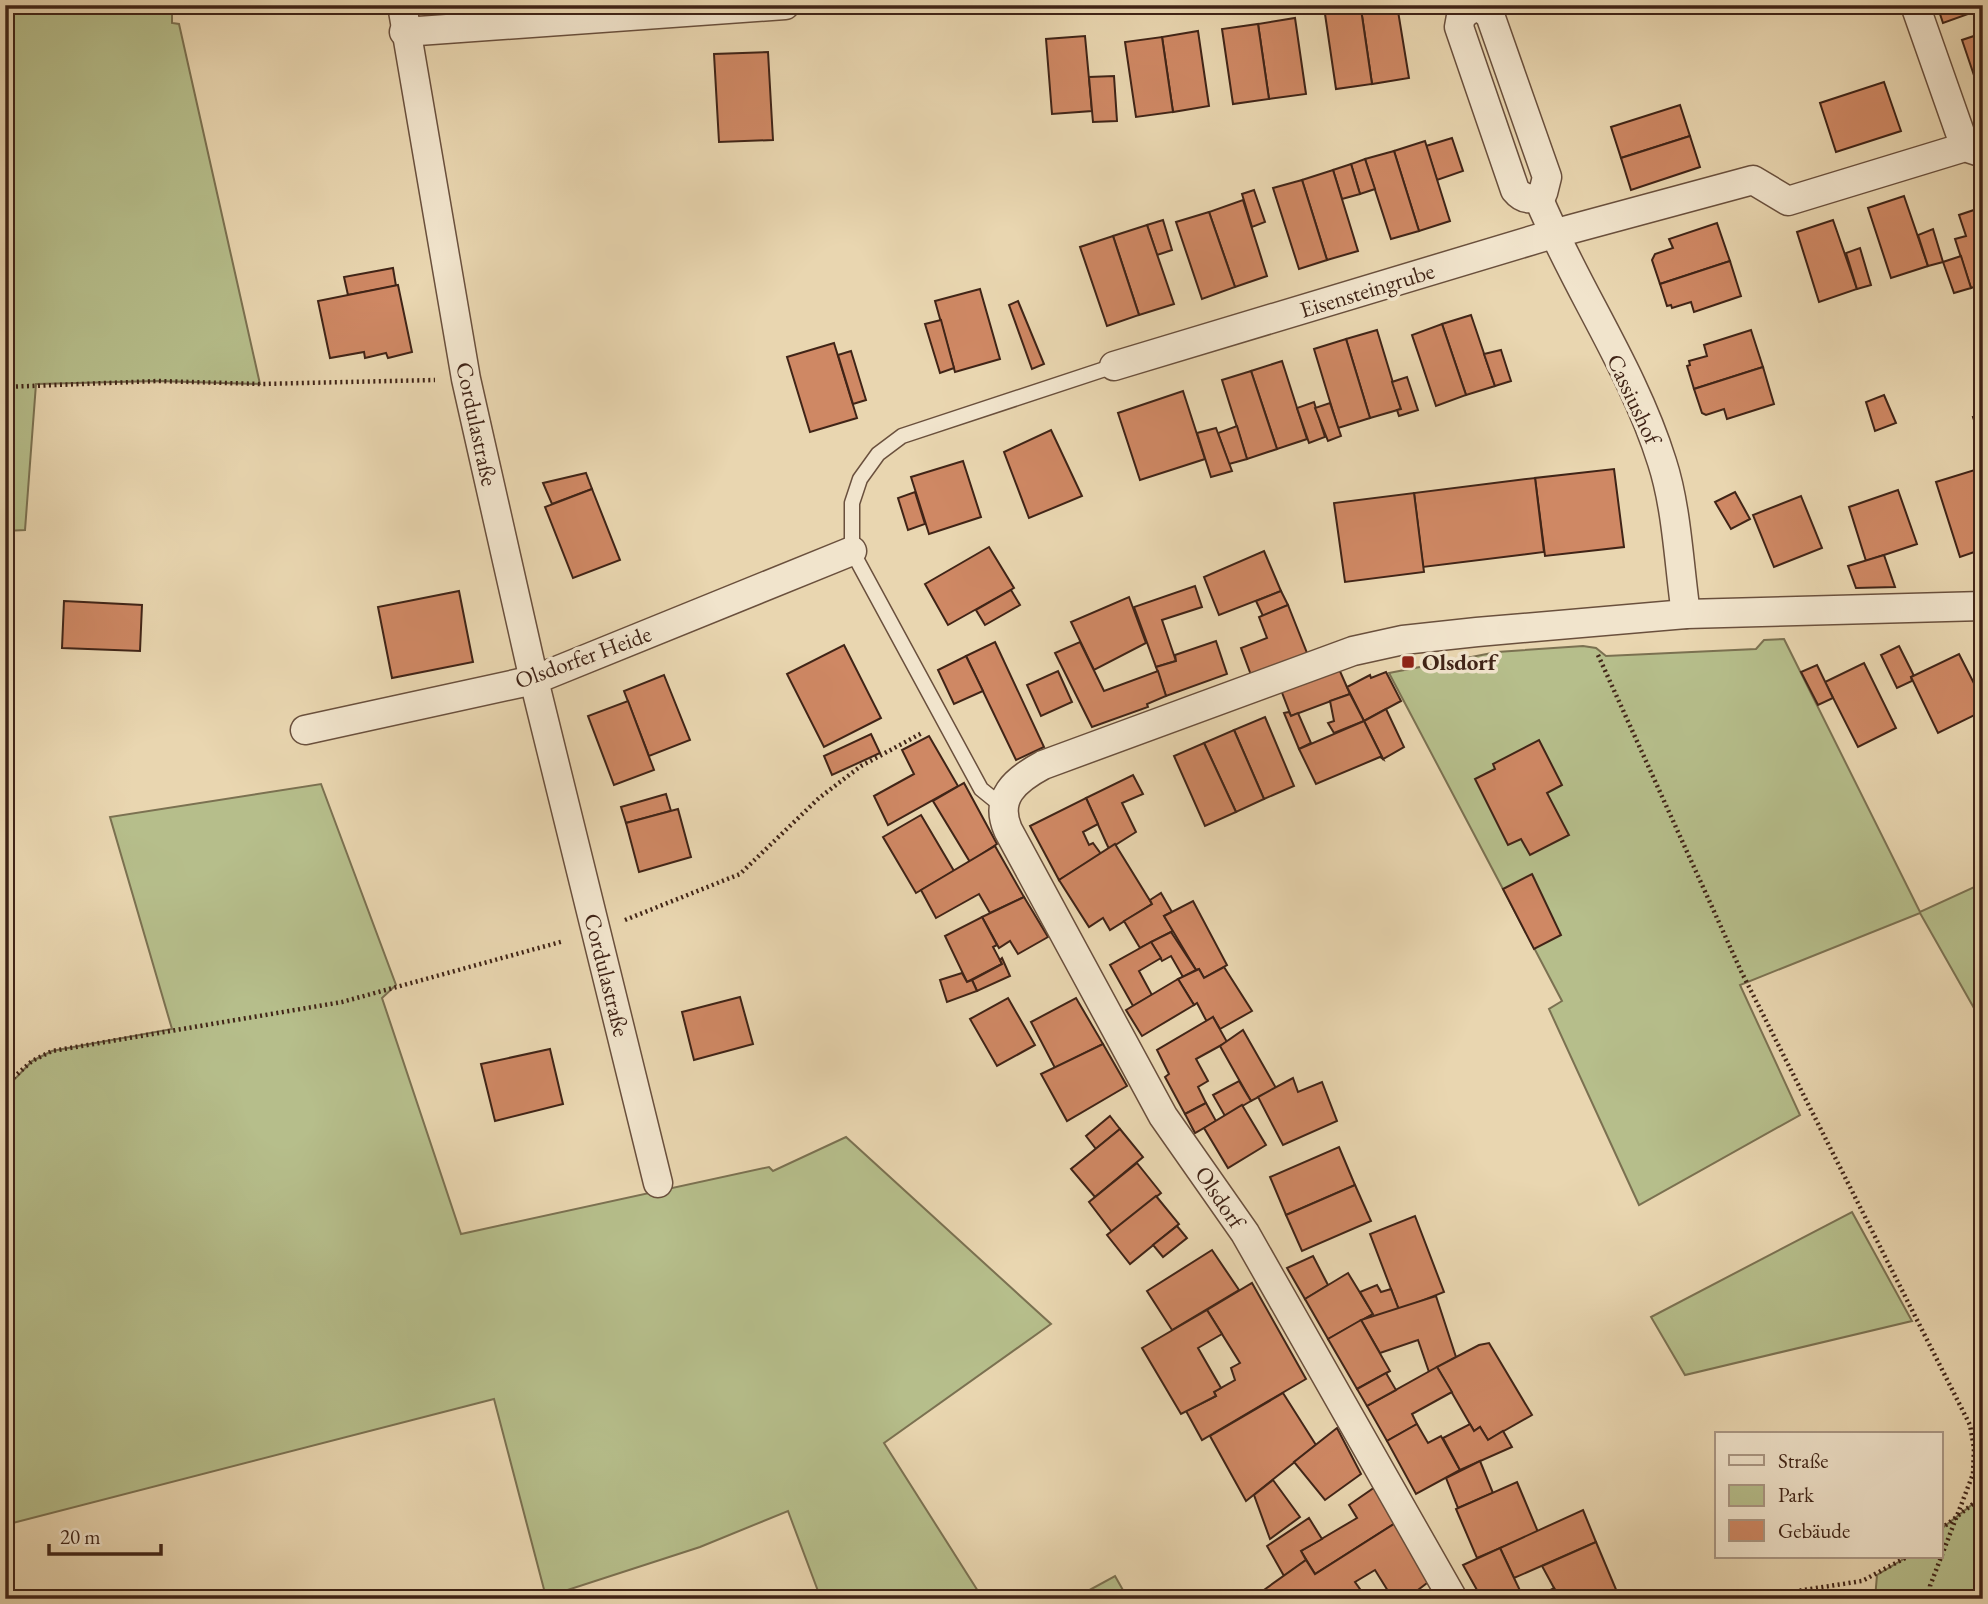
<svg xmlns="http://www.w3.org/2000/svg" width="1988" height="1604" font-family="'EB Garamond',serif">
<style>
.green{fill:#b6be8b;stroke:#7b7151;stroke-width:2}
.building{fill:#cf8864;stroke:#402417;stroke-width:2}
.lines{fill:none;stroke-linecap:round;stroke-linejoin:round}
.service-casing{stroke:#6a503d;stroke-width:17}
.minor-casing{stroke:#6a503d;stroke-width:31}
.path{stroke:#402417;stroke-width:4.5;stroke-dasharray:2 3.5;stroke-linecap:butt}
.service{stroke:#f1e4cc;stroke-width:14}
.minor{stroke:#f1e4cc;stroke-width:28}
.poi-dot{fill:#8f2418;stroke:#f1e4cc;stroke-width:2.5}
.labels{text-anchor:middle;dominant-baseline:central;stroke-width:7;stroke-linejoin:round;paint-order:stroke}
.street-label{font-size:23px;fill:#402417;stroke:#f1e4cc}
.poi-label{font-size:23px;font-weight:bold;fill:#402417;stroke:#f1e4cc;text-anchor:start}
</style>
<rect width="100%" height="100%" fill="#e9d6b0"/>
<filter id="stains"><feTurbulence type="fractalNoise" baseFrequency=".00286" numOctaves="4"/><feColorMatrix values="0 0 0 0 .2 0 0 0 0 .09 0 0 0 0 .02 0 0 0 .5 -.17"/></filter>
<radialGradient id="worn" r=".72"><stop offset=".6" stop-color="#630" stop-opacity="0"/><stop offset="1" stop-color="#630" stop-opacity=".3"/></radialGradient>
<g class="green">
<path d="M5 5H172V23L179 24 260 384 158 381 36 384 25 530 5 531Z"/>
<path d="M1784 639 1920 912 1983 883V1024L1920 913 1740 985 1800 1115 1639 1205 1549 1009 1562 1001 1389 673 1497 652 1583 646 1596 648 1606 656 1756 649 1764 640Z"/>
<path d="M321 784 396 985 382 998 461 1234 769 1167 773 1171 846 1137 1051 1324 884 1443 983 1599H821L788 1511 700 1547 546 1597 494 1399 5 1525V1048L13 1081 32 1061 52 1051 172 1029 110 817Z"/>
<path d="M1852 1212 1912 1321 1685 1375 1651 1317Z"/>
<path d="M1983 1496V1599H1875L1877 1575 1907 1557H1941V1529Z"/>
<path d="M1115 1576 1128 1599H1073Z"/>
</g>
<g class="building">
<path d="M1397 5 1409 78 1372 84 1361 9Z"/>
<path d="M1937 5H1968L1971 13 1943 23Z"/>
<path d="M1361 9 1372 84 1336 89 1325 14Z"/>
<path d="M1295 18 1306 94 1269 99 1258 24Z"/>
<path d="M1258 24 1269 99 1233 104 1222 29Z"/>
<path d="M1198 31 1209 106 1173 112 1162 37Z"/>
<path d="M1983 33V102L1962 40Z"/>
<path d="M1085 36 1092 111 1052 114 1046 39Z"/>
<path d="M1162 37 1173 112 1136 117 1125 42Z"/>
<path d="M768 52 773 140 719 142 714 54Z"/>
<path d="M1114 76 1117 121 1093 122 1089 77Z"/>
<path d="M1884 82 1901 131 1836 152 1820 103Z"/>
<path d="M1680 105 1690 136 1621 158 1611 127Z"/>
<path d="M1690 136 1700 167 1631 190 1621 158Z"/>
<path d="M1452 138 1463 171 1437 180 1426 146Z"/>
<path d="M1425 141 1450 221 1419 231 1394 151Z"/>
<path d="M1394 151 1419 231 1391 239 1365 159Z"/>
<path d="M1365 159 1375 189 1360 194 1351 164Z"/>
<path d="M1351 164 1360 194 1342 199 1333 170Z"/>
<path d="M1333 170 1358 251 1327 260 1302 180Z"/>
<path d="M1302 180 1327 260 1299 269 1273 188Z"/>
<path d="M1254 190 1265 222 1252 227 1242 194Z"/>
<path d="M1904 196 1928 266 1891 278 1868 208Z"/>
<path d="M1243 200 1267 276 1235 287 1209 212Z"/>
<path d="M1983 207V284L1971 288 1955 239 1966 236 1959 215Z"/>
<path d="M1209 212 1235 287 1202 299 1176 222Z"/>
<path d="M1163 220 1172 250 1157 255 1147 225Z"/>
<path d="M1833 220 1857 289 1819 302 1797 232Z"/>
<path d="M1717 223 1730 261 1660 284 1652 260 1655 254 1673 248 1669 239Z"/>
<path d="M1147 225 1174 304 1139 315 1113 236Z"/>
<path d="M1933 229 1943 262 1928 266 1918 235Z"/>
<path d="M1113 236 1139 315 1107 326 1080 247Z"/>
<path d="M1860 248 1871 285 1857 289 1846 253Z"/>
<path d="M1961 256 1971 288 1954 293 1943 262Z"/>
<path d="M1730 261 1741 296 1694 312 1691 302 1672 308 1671 305 1667 306 1660 284Z"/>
<path d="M393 268 396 286 348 295 344 277Z"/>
<path d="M398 285 412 352 388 358 386 353 365 358 364 352 330 358 318 301Z"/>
<path d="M980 289 1000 359 955 372 935 301Z"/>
<path d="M1018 301 1044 364 1032 369 1009 305Z"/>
<path d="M1471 315 1495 386 1466 395 1442 324Z"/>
<path d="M941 320 954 368 940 373 925 324Z"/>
<path d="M1442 324 1466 395 1436 406 1412 335Z"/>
<path d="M1377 330 1401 409 1370 418 1346 339Z"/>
<path d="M1751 330 1763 367 1694 389 1687 366 1690 365 1689 361 1707 356 1704 345Z"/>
<path d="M1346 339 1370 418 1338 428 1314 349Z"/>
<path d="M834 343 857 418 810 432 787 357Z"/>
<path d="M1501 350 1511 381 1495 386 1484 354Z"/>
<path d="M851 351 866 400 853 404 838 355Z"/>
<path d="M1282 361 1307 439 1277 449 1251 371Z"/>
<path d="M1763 367 1774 404 1727 419 1724 409 1706 415 1702 413 1694 389Z"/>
<path d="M1251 371 1277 449 1247 459 1222 380Z"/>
<path d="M1407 377 1418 410 1399 416 1397 410 1401 409 1392 382Z"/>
<path d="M1183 391 1205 459 1140 480 1118 413Z"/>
<path d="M1884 395 1896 423 1875 431 1866 402Z"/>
<path d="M1314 402 1325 437 1309 443 1297 408Z"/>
<path d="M1330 403 1341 436 1328 441 1315 408Z"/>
<path d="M1983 415V448L1973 417Z"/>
<path d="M1237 426 1247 459 1229 464 1218 433Z"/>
<path d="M1216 428 1232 471 1211 477 1197 433Z"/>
<path d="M1051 430 1082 496 1029 518 1004 452Z"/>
<path d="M963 461 981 517 929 534 911 477Z"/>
<path d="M1981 468 1983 549 1960 557 1936 482Z"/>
<path d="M1614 469 1624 547 1545 556 1535 478Z"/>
<path d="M586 473 592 489 552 504 543 483Z"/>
<path d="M1535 478 1544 552 1423 567 1414 493Z"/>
<path d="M592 489 620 560 573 578 545 507Z"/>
<path d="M1898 490 1917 544 1866 561 1849 507Z"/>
<path d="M915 492 925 524 908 530 898 498Z"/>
<path d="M1735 492 1750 519 1731 529 1715 502Z"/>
<path d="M1414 493 1424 572 1345 582 1334 503Z"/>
<path d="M1801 496 1822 548 1774 567 1753 515Z"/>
<path d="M989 547 1014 588 948 625 925 584Z"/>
<path d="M1264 551 1281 591 1219 615 1204 577Z"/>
<path d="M1884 555 1895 587 1856 588 1848 566Z"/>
<path d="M1195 586 1202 607 1162 620 1176 661 1156 667 1134 607Z"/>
<path d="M1011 590 1020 605 985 625 976 610Z"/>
<path d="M459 591 473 662 392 678 378 607Z"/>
<path d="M1281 591 1288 605 1263 616 1256 601Z"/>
<path d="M1129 597 1146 643 1094 670 1071 622Z"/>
<path d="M64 601 142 605 140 651 62 648Z"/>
<path d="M1288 605 1307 653 1251 675 1241 648 1267 638 1259 617Z"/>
<path d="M1216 641 1227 674 1166 696 1156 667 1176 661 1175 655Z"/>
<path d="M995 642 1044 747 1016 760 966 656Z"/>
<path d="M1080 642 1104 691 1158 671 1166 696 1147 704 1148 707 1092 727 1055 653Z"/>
<path d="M844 645 881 718 824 747 787 674Z"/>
<path d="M1899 646 1914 676 1911 677 1912 681 1897 688 1881 655Z"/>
<path d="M1959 654 1983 701V711L1938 733 1911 677Z"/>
<path d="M966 656 983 691 954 704 938 670Z"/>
<path d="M1864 663 1896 728 1858 747 1825 682Z"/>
<path d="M1817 665 1833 698 1818 705 1801 672Z"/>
<path d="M1339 669 1350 694 1291 716 1281 690Z"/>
<path d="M1058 671 1072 702 1041 716 1027 685Z"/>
<path d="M1386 672 1401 701 1364 721 1347 687 1370 675 1371 678Z"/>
<path d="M664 675 690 740 649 756 624 691Z"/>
<path d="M1350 694 1364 721 1334 733 1328 723 1334 721 1330 701Z"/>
<path d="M628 701 654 770 614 785 588 716Z"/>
<path d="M1386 709 1404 747 1383 759 1364 721Z"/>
<path d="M1289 712 1291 716 1298 713 1311 743 1299 749 1284 713Z"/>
<path d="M1265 717 1294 786 1264 799 1234 730Z"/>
<path d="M1364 721 1383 759 1380 757 1316 784 1299 749Z"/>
<path d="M1234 730 1264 799 1236 812 1204 743Z"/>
<path d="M871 734 880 753 832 775 824 756Z"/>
<path d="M929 736 958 786 888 825 874 796 914 774 902 750Z"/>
<path d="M1539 740 1562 785 1547 793 1569 835 1530 855 1521 839 1508 845 1475 779 1495 769 1493 764Z"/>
<path d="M1204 743 1236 812 1205 826 1174 756Z"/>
<path d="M1133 775 1143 794 1122 803 1136 832 1109 849 1086 798Z"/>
<path d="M964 783 997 844 970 862 933 801Z"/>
<path d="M666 794 671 811 626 823 621 807Z"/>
<path d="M1086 798 1098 824 1083 832 1089 845 1093 843 1101 854 1059 880 1030 826Z"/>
<path d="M678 809 691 857 639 872 626 823Z"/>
<path d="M921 815 954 871 916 893 883 837Z"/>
<path d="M1115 844 1152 904 1110 930 1103 918 1089 927 1059 880Z"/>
<path d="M995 846 1024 897 990 913 979 894 936 918 921 890Z"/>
<path d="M1532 874 1561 935 1534 949 1503 889Z"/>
<path d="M1161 893 1172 912 1164 916 1173 931 1140 948 1124 921 1152 904 1150 900Z"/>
<path d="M1024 897 1048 937 1018 954 1010 941 999 948 982 917Z"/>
<path d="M1193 901 1227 965 1204 978 1199 969 1196 970 1164 916Z"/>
<path d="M982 917 997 945 993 947 1002 964 967 982 945 936Z"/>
<path d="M1171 932 1196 970 1183 977 1171 956 1162 961 1151 942Z"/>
<path d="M1151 942 1161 958 1139 971 1152 995 1133 1006 1110 965Z"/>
<path d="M1002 958 1010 976 977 991 972 980 1002 964 1000 960Z"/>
<path d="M1224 967 1252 1011 1220 1029 1213 1017 1207 1022 1197 1003 1194 1005 1178 979 1199 969 1204 978Z"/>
<path d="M962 973 967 982 972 980 977 991 947 1002 940 980Z"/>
<path d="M1178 979 1194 1005 1142 1036 1126 1010Z"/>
<path d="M740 997 753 1044 694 1060 682 1012Z"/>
<path d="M1008 998 1035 1045 997 1066 970 1019Z"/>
<path d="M1076 998 1103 1044 1055 1068 1031 1022Z"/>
<path d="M1213 1017 1227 1042 1196 1059 1208 1081 1198 1087 1206 1103 1185 1114 1165 1077 1169 1074 1157 1050Z"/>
<path d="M1243 1030 1276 1088 1251 1101 1220 1046Z"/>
<path d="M1103 1044 1127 1086 1067 1121 1041 1074Z"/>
<path d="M550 1049 563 1104 495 1121 481 1064Z"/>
<path d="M1293 1078 1298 1092 1322 1082 1337 1121 1283 1145 1258 1097Z"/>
<path d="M1239 1081 1251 1101 1225 1116 1213 1095Z"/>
<path d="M1206 1103 1216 1121 1195 1133 1185 1114Z"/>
<path d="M1242 1105 1266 1145 1228 1168 1204 1128Z"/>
<path d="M1110 1116 1120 1129 1096 1149 1086 1136Z"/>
<path d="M1120 1129 1143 1157 1095 1197 1071 1169Z"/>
<path d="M1339 1147 1355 1185 1286 1215 1270 1177Z"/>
<path d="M1137 1163 1161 1193 1112 1232 1089 1202Z"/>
<path d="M1355 1185 1371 1221 1302 1251 1286 1215Z"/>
<path d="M1156 1196 1179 1224 1130 1264 1107 1235Z"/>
<path d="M1415 1216 1444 1292 1399 1310 1370 1234Z"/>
<path d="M1177 1226 1187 1238 1163 1257 1153 1245Z"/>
<path d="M1212 1250 1239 1290 1172 1330 1147 1291Z"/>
<path d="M1313 1256 1328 1285 1305 1299 1287 1268Z"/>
<path d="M1348 1273 1373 1314 1328 1339 1305 1299Z"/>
<path d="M1252 1283 1306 1379 1202 1440 1186 1411 1216 1396 1214 1392 1235 1380 1231 1368 1240 1363 1207 1310Z"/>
<path d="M1377 1285 1381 1292 1391 1289 1399 1310 1365 1321 1364 1319 1373 1314 1360 1292Z"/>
<path d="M1436 1296 1456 1357 1429 1372 1418 1340 1380 1353 1361 1320Z"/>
<path d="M1207 1310 1222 1334 1198 1348 1221 1388 1214 1392 1216 1396 1181 1414 1142 1348Z"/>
<path d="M1361 1320 1390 1371 1357 1389 1328 1339Z"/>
<path d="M1489 1343 1532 1415 1488 1440 1480 1427 1474 1431 1437 1367 1479 1345Z"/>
<path d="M1437 1367 1452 1392 1412 1414 1417 1424 1387 1441 1367 1406Z"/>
<path d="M1386 1373 1396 1390 1367 1406 1357 1389Z"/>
<path d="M1283 1393 1316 1445 1246 1501 1210 1436Z"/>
<path d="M1417 1424 1428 1443 1441 1436 1460 1470 1416 1494 1387 1441Z"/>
<path d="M1470 1424 1474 1431 1480 1427 1488 1440 1503 1431 1512 1447 1460 1470 1443 1438Z"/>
<path d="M1337 1428 1361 1474 1325 1500 1294 1462Z"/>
<path d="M1480 1461 1493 1493 1458 1508 1446 1478Z"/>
<path d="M1273 1480 1300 1517 1270 1539 1254 1495Z"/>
<path d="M1517 1482 1538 1532 1477 1558 1456 1509Z"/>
<path d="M1378 1485 1397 1522 1315 1574 1301 1551 1357 1518 1349 1505Z"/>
<path d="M1583 1510 1596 1542 1514 1578 1500 1548Z"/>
<path d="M1309 1518 1322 1539 1301 1551 1306 1560 1284 1576 1267 1546Z"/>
<path d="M1397 1522 1431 1580 1406 1599H1393L1375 1570 1355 1582 1367 1599H1264L1261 1592 1306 1560 1315 1574Z"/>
<path d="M1596 1542 1620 1599H1560L1542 1566Z"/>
<path d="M1500 1548 1514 1578 1524 1599H1482L1463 1565Z"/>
<path d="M1554 1588 1560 1599H1533Z"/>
</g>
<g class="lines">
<defs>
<path id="service" d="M1002 806 981 789 852 551V503L860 479 878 454 902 436 1114 366"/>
<g id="minor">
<path d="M402 5 466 379 534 680 658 1183"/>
<path d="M1915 5 1965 147"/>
<path d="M1472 8H1481L1490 15 1547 177 1543 193C1533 201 1523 200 1515 190L1459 27 1461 16Z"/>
<path d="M404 32 785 5"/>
<path d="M1538 197C1575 287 1633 369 1662 462 1677 508 1679 566 1686 614"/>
<path d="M1114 366 1553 234 1753 180 1788 201 1965 147 1983 153"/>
<path d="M305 730 534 680 852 551"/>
<path d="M1453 1599 1245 1233 1163 1116 1008 830C994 798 1015 780 1043 765L1353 651 1403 640 1477 632 1686 614 1983 606"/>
</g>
</defs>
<use href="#service" class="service-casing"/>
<use href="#minor" class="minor-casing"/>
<g class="path">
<path d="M5 387 158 381 260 384 435 380"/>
<path d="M1598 655 1741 971 1970 1425 1974 1448 1973 1474 1930 1586 1929 1599"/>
<path d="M625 920 740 874 819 798 861 766 922 733"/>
<path d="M5 1085 32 1061 52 1051 342 1002 564 941"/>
<path d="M1941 1529 1983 1496"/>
<path d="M1635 1599 1771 1595 1862 1581 1907 1557"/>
</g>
<use href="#service" class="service"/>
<use href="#minor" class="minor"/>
</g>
<rect class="poi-dot" x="1401" y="655" width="14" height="14" rx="3.5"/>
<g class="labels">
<g class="street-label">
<text transform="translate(1367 290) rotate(-17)">Eisensteingrube</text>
<text transform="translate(1634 399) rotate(65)">Cassiushof</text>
<text transform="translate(477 424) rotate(78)">Cordulastraße</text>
<text transform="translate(583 657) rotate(-20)">Olsdorfer Heide</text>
<text transform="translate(607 975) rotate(76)">Cordulastraße</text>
<text transform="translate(1220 1197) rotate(56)">Olsdorf</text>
</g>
<g class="poi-label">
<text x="1422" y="662">Olsdorf</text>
</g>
</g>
<rect width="1988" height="1604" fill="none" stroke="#e9d6b0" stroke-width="28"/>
<rect x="7" y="7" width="1974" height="1590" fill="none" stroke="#402417" stroke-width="3.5"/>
<rect x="14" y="14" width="1960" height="1576" fill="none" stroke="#402417" stroke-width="2"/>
<rect x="1715" y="1432" width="228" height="126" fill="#f1e4cc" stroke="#aa9784" stroke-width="2"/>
<rect x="1729" y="1455" width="35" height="10" fill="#f1e4cc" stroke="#aa9784" stroke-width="2"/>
<text x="1778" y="1468" font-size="21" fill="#402417">Straße</text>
<rect x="1729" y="1485" width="35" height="21" fill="#b6be8b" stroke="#aa9784" stroke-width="2"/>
<text x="1778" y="1502" font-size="21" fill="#402417">Park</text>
<rect x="1729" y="1520" width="35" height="21" fill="#cf8864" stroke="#aa9784" stroke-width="2"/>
<text x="1778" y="1538" font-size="21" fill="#402417">Gebäude</text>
<path d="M49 1544v10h112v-10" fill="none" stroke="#402417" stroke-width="3.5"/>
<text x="60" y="1544" font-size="21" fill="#402417" stroke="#f1e4cc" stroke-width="5" paint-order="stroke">20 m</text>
<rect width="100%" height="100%" filter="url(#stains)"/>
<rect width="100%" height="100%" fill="url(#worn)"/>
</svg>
